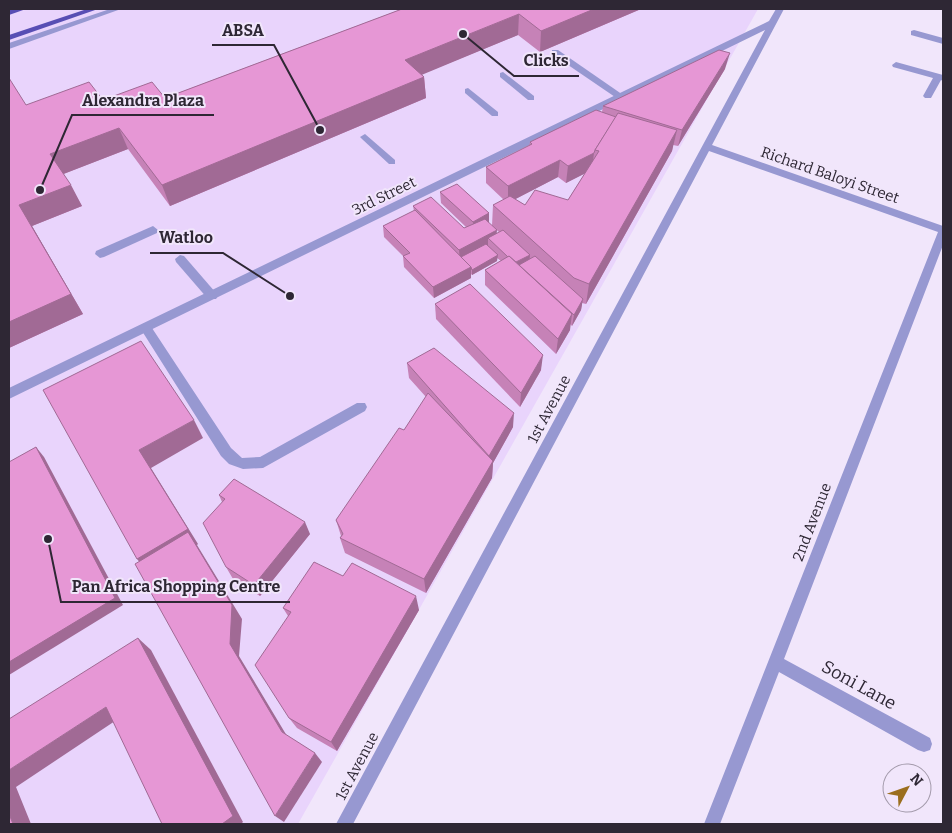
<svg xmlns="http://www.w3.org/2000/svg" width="952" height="833" font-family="Bitter,serif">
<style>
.built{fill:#e9d4fc}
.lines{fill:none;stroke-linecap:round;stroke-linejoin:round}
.lane{fill:#9798d1;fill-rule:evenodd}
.street{fill:#9798d1;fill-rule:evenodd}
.primary{fill:#584eb4;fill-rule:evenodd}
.wall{fill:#c682b7;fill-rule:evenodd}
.shaded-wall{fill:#a16a95}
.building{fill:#e697d5;stroke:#a16a95}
.labels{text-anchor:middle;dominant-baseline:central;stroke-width:4;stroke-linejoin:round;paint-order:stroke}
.street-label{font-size:15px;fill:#2e2734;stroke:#f1e6fb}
.near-street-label{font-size:18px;fill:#2e2734;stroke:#f1e6fb}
.leader{fill:none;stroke:#2e2734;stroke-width:2}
.callout-dot{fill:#2e2734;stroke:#f1e6fb;stroke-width:2}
.callout-label{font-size:16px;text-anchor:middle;font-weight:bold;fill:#2e2734;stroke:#f1e6fb;stroke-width:4;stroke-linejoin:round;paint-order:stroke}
</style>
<rect width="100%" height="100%" fill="#f1e6fb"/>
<path class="built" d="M9 9H758L298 824H9Z"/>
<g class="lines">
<g class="lane">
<path d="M110 9H121L9 49V43Z"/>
<path d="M914 30 943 38V44L911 35V31Z"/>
<path d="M552 50H558L626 97 621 100 618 99 552 54Z"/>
<path d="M896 62 943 75V81L941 80 931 98H925L923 96 933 78 893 67 892 65Z"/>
<path d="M503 72 534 96V100H528L500 77V73Z"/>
<path d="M468 88 498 112V116H492L465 93V89Z"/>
<path d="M365 134 395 160V164H389L362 139 360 137Z"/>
<path d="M153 226 158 230 157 233 104 257 100 258 95 254 96 251Z"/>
<path d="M180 255 184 256 216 293 218 296 216 299H208L176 262 175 259Z"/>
<path d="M146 324 150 325 231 448 242 458 260 457 357 403H365L367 407 365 411 263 468 243 469 229 464 221 456 142 331 140 328Z"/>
</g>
<path class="street" d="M776 9H784L712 145 943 226V245L784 659 930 738 932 744 930 750 924 752 918 750 779 672 720 824H704L938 232 709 151 353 824H336L765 30 9 399V388L769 21Z"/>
<g class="primary">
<path d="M14 9H26L9 15V10Z"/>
<path d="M87 9H98L9 40V35Z"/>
</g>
</g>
<g class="wall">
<path d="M402 9H641L540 52 518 35 422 74 424 77 426 98 170 206 128 149 63 174 82 206 32 226 83 314 9 348 26 105 103 100 165 98Z"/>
<path d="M725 69 678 146 673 145 672 151 586 304 582 303 581 310 572 326 570 324V330L556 354 485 285V270L501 261 497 258V261L472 275 471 274V278L434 298 404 267 403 256 384 237 383 226 414 211 413 206 464 228 466 227 441 203 440 192 489 213V224L496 234 499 232 492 226 493 205 504 200 486 183V167L529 146 530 142 602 112 603 106ZM585 173 568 200 525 205 515 199 558 177 566 183Z"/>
<path d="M435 304 541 370 520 407 436 319Z"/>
<path d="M407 363 513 427 493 463 492 478 426 593 345 553 340 538 341 536 336 520 404 430 426 397 409 378Z"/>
<path d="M219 495 310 534 260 596 233 579 226 567 222 502Z"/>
<path d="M343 576 419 610 337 751 297 728 289 718 288 616 283 608Z"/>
</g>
<g class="shaded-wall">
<path d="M594 9H641L540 52 541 31Z"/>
<path d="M519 14 518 35 407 81 405 60Z"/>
<path d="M730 53 725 69 678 146 682 130Z"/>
<path d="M424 77 426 98 170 206 162 185Z"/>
<path d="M119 128 128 149 61 175 50 154Z"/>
<path d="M677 130 672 151 586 304 589 284Z"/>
<path d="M594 153 592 170 566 183 568 166Z"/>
<path d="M560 160 558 177 508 203V186Z"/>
<path d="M71 185 82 206 32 226 83 314 9 348V322L19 205Z"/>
<path d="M489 213V224L473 233V222Z"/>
<path d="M497 230 496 241 488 238V246L460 261 459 250Z"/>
<path d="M498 255 497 261 472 275V270Z"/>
<path d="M530 255 529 265H519L515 263Z"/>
<path d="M471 267V278L434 298 433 287Z"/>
<path d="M583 299 581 310 572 326 574 315Z"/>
<path d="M572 314 570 330 556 354 558 339Z"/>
<path d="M543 355 541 370 520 407 521 393Z"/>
<path d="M514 413 513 427 493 463 492 478 426 593 424 579 489 467V456Z"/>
<path d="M194 420 203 438 151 468 198 544 197 545 242 619 239 656 290 741 137 559 139 450Z"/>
<path d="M36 447 44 457 123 605 9 675V662Z"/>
<path d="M305 522 310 534 260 596 254 585Z"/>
<path d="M416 596 419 610 337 751 331 742Z"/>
<path d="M138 638 151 650 243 822 241 824H222Z"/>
<path d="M106 707 121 717 16 787 31 824H13L9 814V770Z"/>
<path d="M315 753 322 762 284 822 275 816Z"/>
</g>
<g class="building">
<path d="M402 9H594L541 31 519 14 405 60 424 77 162 185 119 128 50 154 71 185 19 205 71 294 9 322V78L26 105 89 82 103 100 152 82 165 98Z"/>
<path d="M719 50 730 53 682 130 603 106Z"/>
<path d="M596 110 616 117 595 150 594 153 568 166 560 160 508 186 486 167 532 144 530 142Z"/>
<path d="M618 113 677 130 589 284 574 278 493 205 510 196 525 205 535 190 568 200 599 151 595 150Z"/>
<path d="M457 184 489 213 473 222 440 192Z"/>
<path d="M431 197 464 228 485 219 497 230 459 250 413 206Z"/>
<path d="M415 210 471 267 433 287 403 256 410 253 383 226Z"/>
<path d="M503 230 530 255 516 262 509 256 508 257 488 238Z"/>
<path d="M486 244 498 255 472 270 471 267 461 257Z"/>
<path d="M509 256 572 314 558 339 485 270Z"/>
<path d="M535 256 583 299 574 315 519 265Z"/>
<path d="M470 284 543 355 521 393 435 304Z"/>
<path d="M141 341 194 420 139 450 188 529 137 559 43 390Z"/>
<path d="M434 348 514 413 489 456 407 363Z"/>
<path d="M428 393 493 461 424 579 340 538 343 534 336 520 399 428 404 430Z"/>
<path d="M36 447 115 598 9 662V462Z"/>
<path d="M234 479 305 522 254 585 226 567 203 523 225 499 219 495Z"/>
<path d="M188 532 232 605 230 644 282 732 315 753 275 816 135 564Z"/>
<path d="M314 562 343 576 352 563 416 596 331 742 289 718 255 665 291 612 283 608Z"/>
<path d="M138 638 233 816 222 824H162L106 707 9 770V719Z"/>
<path d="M9 814 13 824H9Z"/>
</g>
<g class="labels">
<g class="street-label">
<text transform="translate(830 175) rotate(19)">Richard Baloyi Street</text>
<text transform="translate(384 196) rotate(-26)">3rd Street</text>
<text transform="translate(549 409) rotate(-62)">1st Avenue</text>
<text transform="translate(812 522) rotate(-69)">2nd Avenue</text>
<text transform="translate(357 766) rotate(-62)">1st Avenue</text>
</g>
<g class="near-street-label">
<text transform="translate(859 685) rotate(29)">Soni Lane</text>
</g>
</g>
<path class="leader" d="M320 130L274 45H212M463 34L514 76H579M40 190L72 115H214M290 296L223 253H150M48 539L61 602H290"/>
<g class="callout-dot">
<circle cx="320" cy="130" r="5"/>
<circle cx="463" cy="34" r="5"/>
<circle cx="40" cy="190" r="5"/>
<circle cx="290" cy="296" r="5"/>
<circle cx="48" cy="539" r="5"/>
</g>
<g class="callout-label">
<text x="243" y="36">ABSA</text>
<text x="546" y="66">Clicks</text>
<text x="143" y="106">Alexandra Plaza</text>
<text x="186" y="243">Watloo</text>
<text x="176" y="592">Pan Africa Shopping Centre</text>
</g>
<rect width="952" height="833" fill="none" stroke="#2e2734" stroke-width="20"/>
<g transform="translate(907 788) rotate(49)"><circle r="24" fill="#f1e6fb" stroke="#a39aab"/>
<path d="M0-4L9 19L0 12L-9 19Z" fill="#9b6e1e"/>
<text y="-8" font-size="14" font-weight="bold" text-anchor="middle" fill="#2e2734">N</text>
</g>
</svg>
